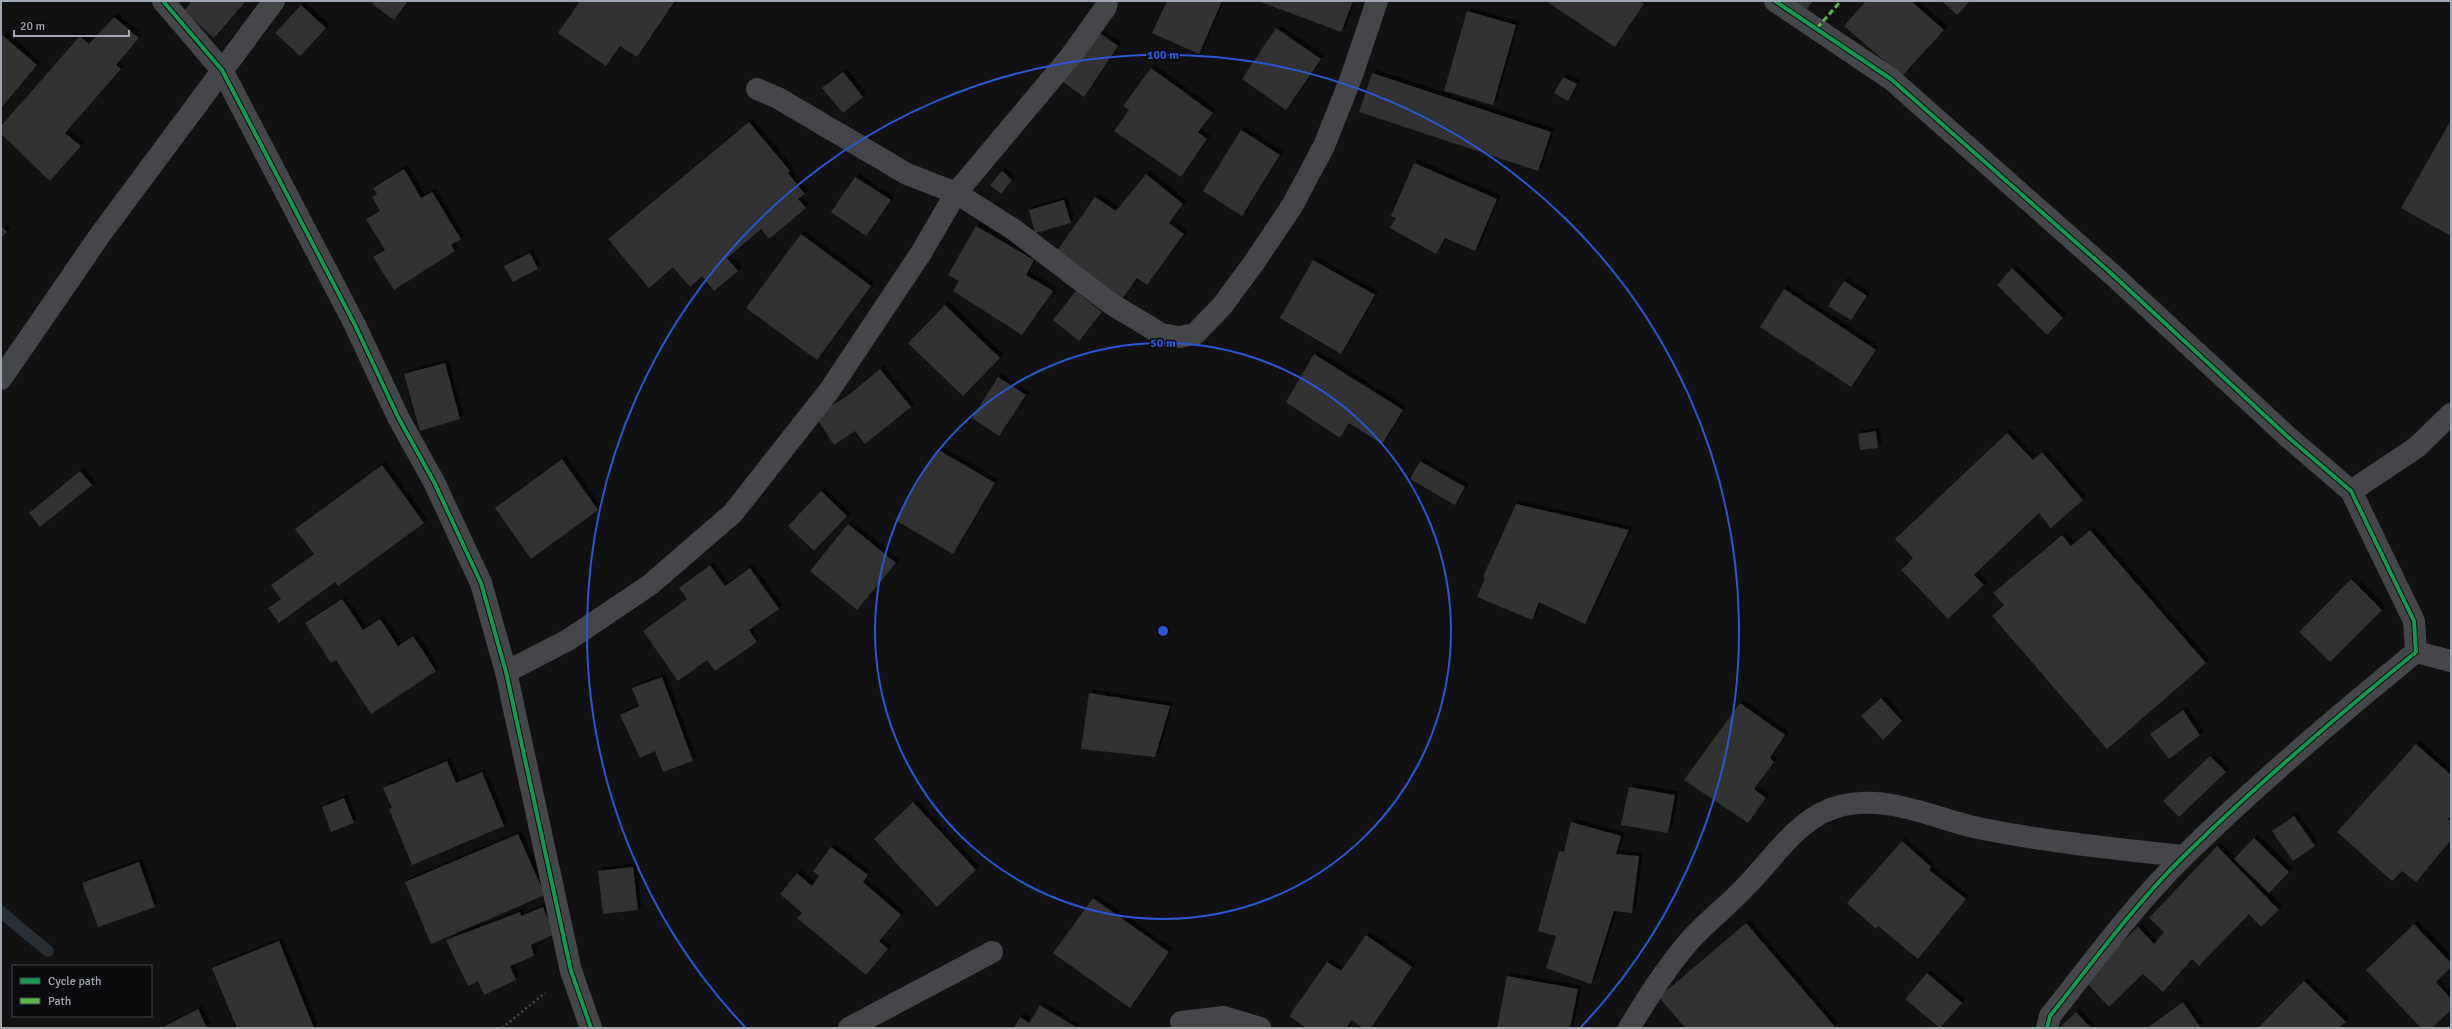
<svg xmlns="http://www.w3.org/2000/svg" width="2452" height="1029" font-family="Signika,sans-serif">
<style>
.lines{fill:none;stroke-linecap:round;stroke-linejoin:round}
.stream{stroke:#272e34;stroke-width:12}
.building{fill:#313133;filter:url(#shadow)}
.path{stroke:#47484b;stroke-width:2.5;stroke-dasharray:2 3;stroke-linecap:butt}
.minor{stroke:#45464a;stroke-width:22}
.quiet{stroke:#58b947;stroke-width:3;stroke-dasharray:6 3;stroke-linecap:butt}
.cycleway-casing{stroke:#0b0b0d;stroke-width:6}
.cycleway{stroke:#139951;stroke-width:4}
.ring{fill:none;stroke:#2a57d4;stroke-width:2}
.centre{fill:#2a57d4;stroke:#0b0b0d;stroke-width:2}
.ring-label{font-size:12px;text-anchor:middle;font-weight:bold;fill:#2a57d4;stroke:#0b0b0d;stroke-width:3;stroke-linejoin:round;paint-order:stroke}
</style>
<defs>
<filter id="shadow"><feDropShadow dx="3.5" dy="-3.5" stdDeviation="0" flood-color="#0009"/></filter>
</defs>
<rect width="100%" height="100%" fill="#111"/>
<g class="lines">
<path class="stream" d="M1 912 48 951"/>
</g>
<g class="building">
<path d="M192 1H246L214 38 184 11Z"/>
<path d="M374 1H408L394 20 372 4Z"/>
<path d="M580 1H675L637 57 620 46 606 66 558 33Z"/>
<path d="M1167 1H1222L1199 54 1152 33Z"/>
<path d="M1258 1H1353L1341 32Z"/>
<path d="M1546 1H1639L1644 4 1615 47Z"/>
<path d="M1794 1H1813L1806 11Z"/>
<path d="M1866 1H1911L1944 30 1902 76 1844 26Z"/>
<path d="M1942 1H1970L1957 15Z"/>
<path d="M301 5 326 28 300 56 275 33Z"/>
<path d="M1467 11 1516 25 1493 105 1444 91Z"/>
<path d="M114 17 139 38 116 65 121 69 65 133 81 146 50 181 1 134V126L80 36 89 44Z"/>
<path d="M1276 28 1321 59 1286 110 1242 79Z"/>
<path d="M1097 31 1118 46 1084 97 1063 82Z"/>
<path d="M1 34 37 65 1 108Z"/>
<path d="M1151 68 1213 113 1198 132 1207 139 1181 177 1114 131 1129 110 1123 106Z"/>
<path d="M843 72 863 97 843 113 822 88Z"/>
<path d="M1372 73 1551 132 1538 171 1359 112Z"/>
<path d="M1563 77 1577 84 1568 101 1554 93Z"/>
<path d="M2451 120V236L2401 208Z"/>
<path d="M749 122 790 171 788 173 805 194 798 199 806 208 769 239 761 229 727 258 738 271 714 291 702 276 690 287 673 267 649 288 608 239Z"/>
<path d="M1241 130 1280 155 1242 216 1203 191Z"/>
<path d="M1414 163 1497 199 1475 251 1445 238 1436 254 1390 228 1396 218 1391 216Z"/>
<path d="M404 169 421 198 432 192 461 239 451 245 455 251 394 290 373 257 385 250 366 219 380 211 372 197 377 194 373 188Z"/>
<path d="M1002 171 1012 180 1001 194 990 185Z"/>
<path d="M1146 174 1183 204 1169 223 1184 234 1147 285 1137 278 1120 302 1054 255 1095 197 1116 211Z"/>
<path d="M855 177 891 200 866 236 831 212Z"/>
<path d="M1064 200 1071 223 1035 233 1029 210Z"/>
<path d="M1 226 7 232 1 238Z"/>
<path d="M976 226 1034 260 1026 275 1053 291 1022 335 953 291 959 281 948 275Z"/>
<path d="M801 234 871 286 817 360 746 308Z"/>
<path d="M530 253 538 269 513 282 504 266Z"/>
<path d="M1313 260 1375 295 1341 354 1280 318Z"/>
<path d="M2012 268 2063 318 2047 335 1997 285Z"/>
<path d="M1844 281 1867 296 1851 320 1828 306Z"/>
<path d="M1784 289 1876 350 1851 387 1760 327Z"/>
<path d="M1076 291 1102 312 1079 341 1053 320Z"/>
<path d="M945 305 1000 358 963 396 908 343Z"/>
<path d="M1314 354 1403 410 1382 444 1349 423 1340 438 1286 402Z"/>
<path d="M445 363 460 419 420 431 404 374Z"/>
<path d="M880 369 911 407 865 444 855 431 834 445 815 416 850 394Z"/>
<path d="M998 377 1026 395 999 436 972 418Z"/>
<path d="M1876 431 1878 448 1860 450 1858 434Z"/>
<path d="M2007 433 2033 460 2042 452 2083 500 2051 528 2039 513 1974 575 1984 585 1948 619 1901 570 1913 558 1895 539Z"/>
<path d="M937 449 995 483 953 554 895 520Z"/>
<path d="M562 459 598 510 531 559 495 508Z"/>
<path d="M1420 461 1465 487 1455 505 1410 479Z"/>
<path d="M382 465 424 523 338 586 335 582 279 623 268 608 281 599 271 585 314 554 295 529Z"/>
<path d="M80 471 92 485 40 527 29 513Z"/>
<path d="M821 491 847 516 814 551 788 526Z"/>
<path d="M1516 504 1629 530 1585 624 1539 602 1532 620 1477 597 1485 578 1483 577Z"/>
<path d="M848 524 896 563 857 610 810 571Z"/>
<path d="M2090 530 2206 663 2107 749 1992 616 2004 605 1993 593 2062 535 2071 546Z"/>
<path d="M710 565 725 586 750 568 779 609 749 630 757 642 715 671 707 660 678 681 643 631 687 599 679 588Z"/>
<path d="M2351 579 2382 610 2330 662 2299 632Z"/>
<path d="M342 599 363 630 380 619 398 646 413 636 436 671 371 714 336 660 331 663 305 623Z"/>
<path d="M662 677 693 761 663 772 655 751 640 758 620 715 639 706 632 688Z"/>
<path d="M1089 693 1170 706 1155 757 1081 749Z"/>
<path d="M1881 698 1902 721 1883 740 1861 716Z"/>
<path d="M1740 703 1785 735 1770 758 1774 762 1754 789 1766 798 1748 823 1684 780Z"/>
<path d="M2183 710 2200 735 2169 759 2150 734Z"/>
<path d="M2416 744 2451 775V816L2448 819 2451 822V840L2416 882 2402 871 2392 881 2337 832Z"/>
<path d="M2210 756 2226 772 2179 817 2163 801Z"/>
<path d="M447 761 456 783 482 772 504 826 412 865 389 809 392 808 383 788Z"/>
<path d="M1629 787 1675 795 1668 833 1621 825Z"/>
<path d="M344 798 354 823 331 832 322 807Z"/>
<path d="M913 802 976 870 937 907 874 839Z"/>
<path d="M2294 816 2315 846 2293 861 2272 831Z"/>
<path d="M1571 822 1621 836 1616 854 1639 856 1632 913 1614 911 1591 984 1546 968 1556 936 1538 931 1559 851 1564 852Z"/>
<path d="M518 834 545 895 431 944 405 882Z"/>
<path d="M2254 838 2289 872 2269 893 2234 859Z"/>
<path d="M1902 841 1931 867 1929 870 1966 899 1918 959 1878 926 1876 929 1847 903Z"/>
<path d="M2217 846 2279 910 2261 927 2249 914 2199 966 2192 959 2163 992 2143 974 2109 1007 2083 979 2138 927 2154 944 2164 932 2149 918Z"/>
<path d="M831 847 868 875 863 882 901 915 879 941 888 949 866 975 797 918 802 913 780 894 797 873 812 886 819 876 813 871Z"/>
<path d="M139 862 155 907 98 927 82 883Z"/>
<path d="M633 867 638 910 603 914 598 871Z"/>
<path d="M1093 898 1169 952 1130 1008 1053 953Z"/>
<path d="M543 907 555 934 531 945 534 956 510 966 516 980 484 995 478 981 468 986 446 940 520 912 521 916Z"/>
<path d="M1746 923 1836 1028H1685L1659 997Z"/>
<path d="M2414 924 2451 963V967L2436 982 2451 999V1010L2432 1028H2421L2366 970Z"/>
<path d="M1366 935 1412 967 1371 1028H1363L1352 1020 1346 1028H1306L1289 1016 1327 962 1341 971Z"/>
<path d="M279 941 314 1028H237L212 968Z"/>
<path d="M1927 973 1962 1003 1940 1028 1905 999Z"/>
<path d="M1507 976 1578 989 1570 1028H1497Z"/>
<path d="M2304 981 2346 1022 2340 1027 2342 1028H2258Z"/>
<path d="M2183 1002 2201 1028H2147Z"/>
<path d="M1040 1005 1077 1028H1014L1020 1017 1029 1023Z"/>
<path d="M198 1009 207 1028H161Z"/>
<path d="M2076 1012 2091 1028H2059Z"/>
</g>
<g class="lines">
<path class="path" d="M502 1028 545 993"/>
<g class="minor">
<path d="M163 1 222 70 355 325 398 417 434 482 481 583 506 672 571 971 591 1028"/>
<path d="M1775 1 1891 79 2114 276 2288 437 2351 491 2414 621 2416 652C2336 717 2257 784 2184 856 2135 904 2093 962 2050 1016L2047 1028"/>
<path d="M757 89 778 98 907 174 956 193 1013 229 1110 303 1161 334 1179 337 1195 334 1222 306 1253 264 1292 206 1324 146 1351 78 1377 1"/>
<path d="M1 379 100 235 274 1"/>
<path d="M2351 491 2417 447 2451 414"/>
<path d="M2416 652 2451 661"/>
<path d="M506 672 568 640 651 584 733 513 829 391 921 253 956 193 1070 57 1106 7 1107 1"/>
<path d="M1181 1022 1224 1017 1260 1028"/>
<path d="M849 1028 992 952"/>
<path d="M1629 1028C1648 997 1668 965 1692 938 1710 919 1731 903 1749 883 1777 854 1801 814 1844 805 1892 795 1937 820 1983 829 2049 842 2116 849 2183 856"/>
</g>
<path class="quiet" d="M1817 28 1841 1"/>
<defs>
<g id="cycleway">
<path d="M163 1 222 70 355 325 398 417 434 482 481 583 506 672 571 971 591 1028"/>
<path d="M1775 1 1891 79 2114 276 2288 437 2351 491 2414 621 2416 652C2336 717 2257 784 2184 856 2135 904 2093 962 2050 1016L2047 1028"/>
</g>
</defs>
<use href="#cycleway" class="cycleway-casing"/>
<use href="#cycleway" class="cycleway"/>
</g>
<g class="ring">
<circle cx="1163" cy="631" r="288"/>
<path d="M745 1027A576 576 0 1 1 1581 1027"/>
</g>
<circle cx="1163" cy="631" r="6" class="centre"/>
<g class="ring-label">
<text x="1163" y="59">100 m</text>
<text x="1163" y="347">50 m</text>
</g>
<rect width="2452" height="1029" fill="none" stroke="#a1a7b2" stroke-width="4"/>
<rect x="12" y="965" width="140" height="52" fill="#0b0b0d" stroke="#47494f"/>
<rect x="20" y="978" width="20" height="6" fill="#139951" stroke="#47494f"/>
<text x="48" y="985" font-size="12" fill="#a1a7b2">Cycle path</text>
<rect x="20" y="998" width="20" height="6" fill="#58b947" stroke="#47494f"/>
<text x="48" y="1005" font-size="12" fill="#a1a7b2">Path</text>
<path d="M14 30v6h115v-6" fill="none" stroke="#a1a7b2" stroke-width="2"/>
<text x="20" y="30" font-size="12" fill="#a1a7b2" stroke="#0b0b0d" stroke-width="3" paint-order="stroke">20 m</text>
</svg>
